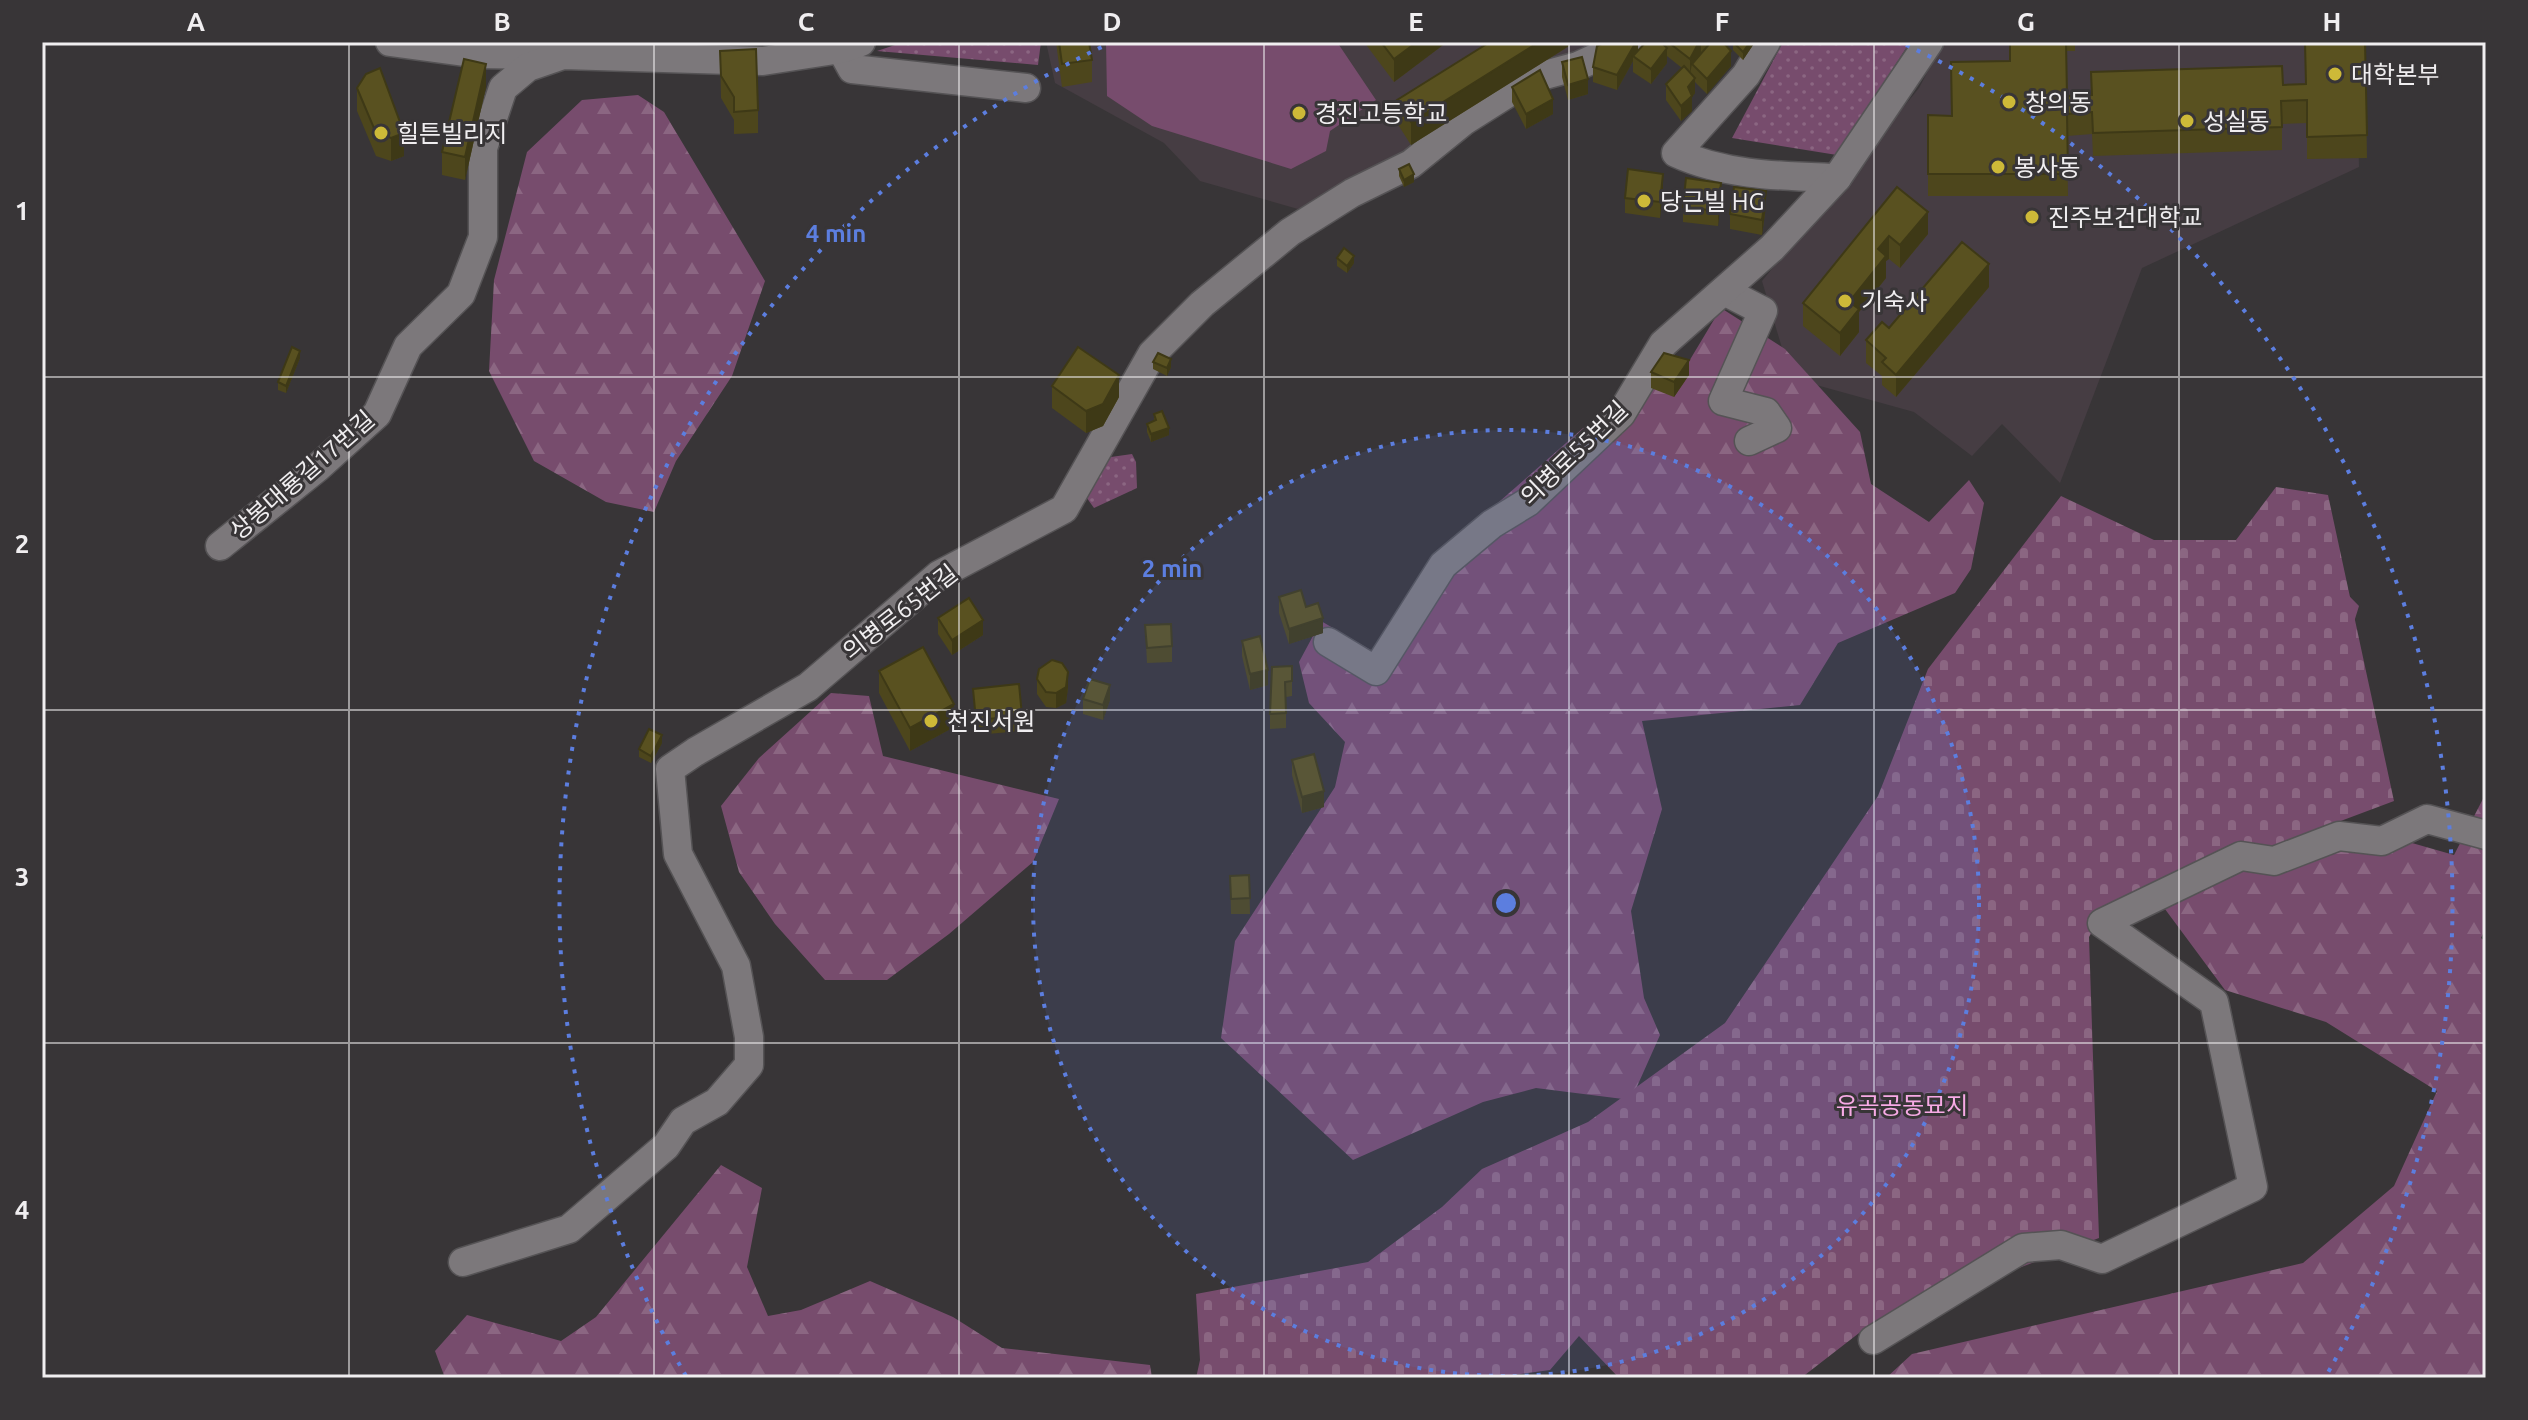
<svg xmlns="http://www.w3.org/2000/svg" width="2528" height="1420" font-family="Ubuntu,'Noto Sans KR',sans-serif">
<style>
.built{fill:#463d43}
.grass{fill:url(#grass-dots)}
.forest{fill:url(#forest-firs)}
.cemetery{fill:url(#cemetery-stones)}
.garden{fill:#774c6d}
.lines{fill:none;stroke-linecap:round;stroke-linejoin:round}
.minor-casing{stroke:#555355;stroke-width:31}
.minor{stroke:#7c787b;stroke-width:28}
.wall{fill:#4d461c}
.shaded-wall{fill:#3e3916}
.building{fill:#595120;stroke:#3e3916;stroke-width:2}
.grid{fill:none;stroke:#f0eef0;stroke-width:2;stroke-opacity:0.55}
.ring{fill:none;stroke:#5c7edf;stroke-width:4;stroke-dasharray:4 8}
.poi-dot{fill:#cdb938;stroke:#383537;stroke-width:3}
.labels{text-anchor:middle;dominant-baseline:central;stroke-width:6;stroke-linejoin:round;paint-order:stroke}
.poi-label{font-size:24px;fill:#f0eef0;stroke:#383537;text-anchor:start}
.street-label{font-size:24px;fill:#f0eef0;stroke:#383537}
.park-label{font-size:24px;fill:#f7aae5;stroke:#383537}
.centre{fill:#5c7edf;stroke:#383537;stroke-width:4}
.ring-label{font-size:24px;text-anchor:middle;font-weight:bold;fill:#5c7edf;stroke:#383537;stroke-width:6;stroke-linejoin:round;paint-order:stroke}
.neatline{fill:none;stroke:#f0eef0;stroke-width:3}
.grid-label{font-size:26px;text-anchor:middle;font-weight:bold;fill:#f0eef0}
</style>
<defs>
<pattern id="grass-dots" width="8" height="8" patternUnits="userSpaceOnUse" patternTransform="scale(2)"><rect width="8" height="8" fill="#774c6d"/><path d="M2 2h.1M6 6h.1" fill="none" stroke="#8b6682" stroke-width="1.8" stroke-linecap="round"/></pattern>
<pattern id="forest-firs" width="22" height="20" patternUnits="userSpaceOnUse" patternTransform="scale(2)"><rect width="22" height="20" fill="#774c6d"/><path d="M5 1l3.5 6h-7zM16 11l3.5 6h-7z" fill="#8b6682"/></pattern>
<pattern id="cemetery-stones" width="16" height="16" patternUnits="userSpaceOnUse" patternTransform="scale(2)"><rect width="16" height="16" fill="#774c6d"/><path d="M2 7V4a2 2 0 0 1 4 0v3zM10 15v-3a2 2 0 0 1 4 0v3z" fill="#8b6682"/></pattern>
</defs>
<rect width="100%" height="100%" fill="#383537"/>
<g class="built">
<path d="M1046 42H1606L1400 165 1298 209 1200 181 1164 143 1055 83Z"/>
<path d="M1943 42H2356L2359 167 2142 268 2060 483 2002 424 1972 456 1914 412 1791 378 1762 281 1919 88Z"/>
</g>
<g class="grass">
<path d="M904 42H1041L1038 65 877 51Z"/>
<path d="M1783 42H1910L1837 155 1732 138Z"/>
<path d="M1132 454 1136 462 1137 488 1094 508 1084 494 1111 457Z"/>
</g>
<g class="forest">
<path d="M638 95 664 112 765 281 732 376 676 461 654 512 606 502 534 461 489 371 494 280 527 152 582 100Z"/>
<path d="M1721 308 1785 349 1860 432 1871 484 1929 522 1969 480 1984 503 1971 569 1955 593 1838 643 1800 705 1642 721 1662 809 1631 911 1644 998 1660 1035 1631 1100 1536 1088 1483 1102 1353 1160 1221 1038 1235 941 1335 787 1345 742 1309 703 1299 662 1321 621 1381 656 1475 523 1666 355 1688 363Z"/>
<path d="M2295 541 2359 606 2336 680 2321 817 2454 855 2486 793V927L2481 938 2486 942V1378H1886L1912 1354 2303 1263 2394 1186 2437 1091 2326 1022 2225 990 2116 843Z"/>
<path d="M831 693 869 696 883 756 1059 799 1033 862 949 934 887 980H825L775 924 739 872 721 806 759 758Z"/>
<path d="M721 1165 762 1188 747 1267 768 1316 801 1310 870 1281 953 1317 1002 1348 1150 1365 1152 1378H445L435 1351 467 1315 561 1341 596 1317Z"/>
</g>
<path class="cemetery" d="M2276 487 2328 495 2394 801 2104 910 2089 937 2099 1238 1872 1323 1801 1378H1619L1579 1336 1550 1370 1492 1378H1196L1200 1360 1196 1294 1368 1262 1442 1207 1482 1169 1588 1122 1725 1023 1878 796 1928 669 2061 496 2154 540H2236Z"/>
<path class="garden" d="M1106 42H1337L1376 100 1330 131 1326 151 1291 169 1152 126 1107 96Z"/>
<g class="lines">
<defs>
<g id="minor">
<path d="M390 42 479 54 550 55"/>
<path d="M1766 42 1746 75 1676 153C1726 176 1783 176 1837 178"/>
<path d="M841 49 852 69 1026 88"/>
<path d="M1724 291 1763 311 1723 401 1766 412 1777 428 1749 441"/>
<path d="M220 546 317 468 377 414 408 346 461 294 483 237V148L503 88 528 67 563 55 763 61 841 49 861 42"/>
<path d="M1328 642 1376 671 1443 565 1492 524 1528 502 1621 414 1663 344 1772 248 1837 178 1929 42"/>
<path d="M463 1262 569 1229 666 1146 683 1121 717 1102 749 1065V1037L736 966 678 854 670 769 695 752 808 687 939 575 1064 509 1152 354 1202 304 1290 232 1352 193 1411 164 1464 121 1530 79 1578 66 1630 42"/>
<path d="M1873 1340 2023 1248 2061 1245 2102 1259 2253 1187 2214 1002 2102 923 2241 856 2274 861 2339 836 2382 841 2427 819 2486 835"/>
</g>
</defs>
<use href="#minor" class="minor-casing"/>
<use href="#minor" class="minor"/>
</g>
<g class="wall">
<path d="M1056 42H1089L1092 60V82L1062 87Z"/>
<path d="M1364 42H1447L1394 82Z"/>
<path d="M1569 42V46L1411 145 1397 123V100Z"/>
<path d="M1638 42V51L1646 42H1723L1731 66 1707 94 1695 82V93L1692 97V111L1681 121 1666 100V84L1682 68 1667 56V63L1651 84 1633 72V61L1617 90 1593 82V67Z"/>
<path d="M1733 42H1755L1743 60 1733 50Z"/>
<path d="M2009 42H2075V51H2066L2067 96 2091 95V72L2283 85 2306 84 2305 42H2365L2367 158 2307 159V123L2282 124V150L2093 156 2092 134 2067 136 2068 196H1928V115L1951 116 2010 61Z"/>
<path d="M720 51 758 110V133L734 134V120L721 98Z"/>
<path d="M1562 62 1588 94 1568 100 1562 77Z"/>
<path d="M486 87 465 180 442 175V152Z"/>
<path d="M1512 87 1553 114 1526 129 1512 102Z"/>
<path d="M357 88 404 156 391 161 376 156 357 111Z"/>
<path d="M1399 169 1414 182 1404 187 1399 176Z"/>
<path d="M1897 187 1928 234 1900 268 1889 259 1886 261V278L1859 312V332L1840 356 1803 326V303Z"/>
<path d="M1663 189 1660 218 1625 213V198Z"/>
<path d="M1721 198 1718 226 1683 222V207Z"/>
<path d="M1766 206 1762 235 1730 229V214Z"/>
<path d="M1337 258 1354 263 1347 273 1337 266Z"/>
<path d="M1989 287 1896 397 1882 385V376L1866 363V340L1889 328Z"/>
<path d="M300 358 286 393 278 390V382Z"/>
<path d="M1153 362 1171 367 1167 376 1153 369Z"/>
<path d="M1651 372 1689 375 1674 397 1651 388Z"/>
<path d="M1052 386 1119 397 1103 426 1086 433 1052 408Z"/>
<path d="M1154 414 1169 435 1151 442 1147 432V424L1154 421Z"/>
<path d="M1279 597 1306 607 1323 633 1289 644 1279 613Z"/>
<path d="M938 618 983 635 952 655 938 634Z"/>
<path d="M1145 625 1172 646V662L1147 663Z"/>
<path d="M1242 641 1268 685 1250 690 1242 656Z"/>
<path d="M1292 666V696L1286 697V728L1270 729V714Z"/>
<path d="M879 671 954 727 910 751 879 693Z"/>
<path d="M1037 679 1068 687 1066 703 1056 708 1046 707 1037 694Z"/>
<path d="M973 689 1022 716V731L976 735Z"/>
<path d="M1083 699 1110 700 1103 720 1083 714Z"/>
<path d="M662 743 651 763 639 757V749Z"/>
<path d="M1292 760 1324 807 1302 813 1292 775Z"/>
<path d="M1249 875 1250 914H1231L1230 876Z"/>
</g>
<g class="shaded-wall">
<path d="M1417 42H1447L1394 82V59Z"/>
<path d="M1539 42H1569V46L1411 145V122Z"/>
<path d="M1636 42H1638V53L1633 56V61L1617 90V75Z"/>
<path d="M1699 42H1701V53L1692 64 1690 74V59Z"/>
<path d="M1750 42H1755L1743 60V52Z"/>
<path d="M1667 48V63L1651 84V69Z"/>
<path d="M1731 51V66L1707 94V79Z"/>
<path d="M486 64V87L465 180V157Z"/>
<path d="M1695 78V93L1692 97V111L1681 121V106L1688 87Z"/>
<path d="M1588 79V94L1568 100V85Z"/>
<path d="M1553 99V114L1526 129V114Z"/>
<path d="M404 133V156L391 161V138Z"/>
<path d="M1414 174V182L1404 187V180Z"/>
<path d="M1663 174V189L1660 218V202Z"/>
<path d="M1721 183V198L1718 226V211Z"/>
<path d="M1766 191V206L1762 235V220Z"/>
<path d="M1928 212V234L1900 268V245Z"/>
<path d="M1889 236V259L1886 261V278L1859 312V332L1840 356V333L1849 302 1878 249Z"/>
<path d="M1354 256V263L1347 273V266Z"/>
<path d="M1989 264V287L1896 397V375Z"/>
<path d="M300 351V358L286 393V386Z"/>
<path d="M1171 359V367L1167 376V368Z"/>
<path d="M1689 360V375L1674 397V382Z"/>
<path d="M1119 375V397L1103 426 1086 433V411Z"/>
<path d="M1169 428V435L1151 442V434Z"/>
<path d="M1323 618V633L1289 644V629Z"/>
<path d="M983 620V635L952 655V640Z"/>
<path d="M1268 670V685L1250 690V674Z"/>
<path d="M1068 672V687L1066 703 1056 708V693Z"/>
<path d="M1110 685V700L1103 720V705Z"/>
<path d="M954 704V727L910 751V728Z"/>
<path d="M662 735V743L651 763V756Z"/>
<path d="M1324 791V807L1302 813V797Z"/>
</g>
<g class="building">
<path d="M1059 42H1089L1092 60 1062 64Z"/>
<path d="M1381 42H1417L1394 59Z"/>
<path d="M1490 42H1539L1411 122 1397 100Z"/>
<path d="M1606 42H1636L1617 75 1593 67 1597 46Z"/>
<path d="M1646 42H1661L1667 48 1651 69 1633 56Z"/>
<path d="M1668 42H1699L1690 59Z"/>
<path d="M1711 42H1723L1731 51 1707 79 1692 64Z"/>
<path d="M1733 42H1750L1743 52Z"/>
<path d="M2010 42H2066L2067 96 2092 95 2091 72 2282 66 2283 85 2306 84 2305 42H2365L2367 135 2307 137V100L2281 101 2282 127 2093 133 2092 112 2067 114 2068 174H1928V115L1952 116 1951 62 2010 61Z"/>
<path d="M756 49 758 110 734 112V97L721 76 720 51Z"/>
<path d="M1582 57 1588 79 1568 85 1562 62Z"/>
<path d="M464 59 486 64 465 157 442 152Z"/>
<path d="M1684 66 1695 78 1688 87 1692 96 1681 106 1666 84Z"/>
<path d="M380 68 404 133 391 138 376 133 357 88 366 74Z"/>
<path d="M1540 70 1553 99 1526 114 1512 87Z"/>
<path d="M1409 164 1414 174 1404 180 1399 169Z"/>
<path d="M1628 169 1663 174 1660 202 1625 198Z"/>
<path d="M1686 178 1721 183 1718 211 1683 207Z"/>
<path d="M1734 187 1766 191 1762 220 1730 214Z"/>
<path d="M1897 187 1928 212 1900 245 1889 236 1878 249 1886 256 1849 302 1859 309 1840 333 1803 303Z"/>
<path d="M1962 242 1989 264 1896 375 1882 362 1886 358 1866 340 1882 322 1889 328Z"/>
<path d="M1344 248 1354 256 1347 266 1337 258Z"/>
<path d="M292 347 300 351 286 386 278 382Z"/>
<path d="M1078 347 1119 375 1103 404 1086 411 1052 386Z"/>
<path d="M1158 353 1171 359 1167 368 1153 362Z"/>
<path d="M1664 353 1689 360 1674 382 1651 372Z"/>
<path d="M1162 411 1169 428 1151 434 1147 424 1156 420 1154 414Z"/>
<path d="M1301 590 1306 607 1318 603 1323 618 1289 629 1279 597Z"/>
<path d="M969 598 983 620 952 640 938 618Z"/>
<path d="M1171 624 1172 646 1147 648 1145 625Z"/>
<path d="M1260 636 1268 670 1250 674 1242 641Z"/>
<path d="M923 647 954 704 910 728 879 671Z"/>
<path d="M1052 660 1062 663 1068 672 1066 687 1056 693 1046 692 1037 679 1039 669Z"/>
<path d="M1292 666V681L1285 682 1286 713 1270 714 1272 667Z"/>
<path d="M1090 679 1110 685 1103 705 1083 699Z"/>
<path d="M1019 684 1022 716 976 720 973 689Z"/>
<path d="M649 729 662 735 651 756 639 749Z"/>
<path d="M1314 754 1324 791 1302 797 1292 760Z"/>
<path d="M1249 875 1250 898 1231 899 1230 876Z"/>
</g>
<path class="grid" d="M349 42V1378M654 42V1378M959 42V1378M1264 42V1378M1569 42V1378M1874 42V1378M2179 42V1378M42 377H2486M42 710H2486M42 1043H2486"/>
<circle cx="1506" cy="903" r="473" fill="#5c7edf" fill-opacity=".12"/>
<g class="ring">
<circle cx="1506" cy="903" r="473"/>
<path d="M686 1376A947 947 0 0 1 1106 45M1906 45A947 947 0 0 1 2326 1376"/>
</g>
<g class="poi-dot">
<circle cx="2335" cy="74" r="8"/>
<circle cx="2009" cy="102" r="8"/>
<circle cx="1299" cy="113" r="8"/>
<circle cx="2187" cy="121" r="8"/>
<circle cx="381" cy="133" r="8"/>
<circle cx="1998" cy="167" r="8"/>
<circle cx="1644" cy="201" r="8"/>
<circle cx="2032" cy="217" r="8"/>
<circle cx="1845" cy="301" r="8"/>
<circle cx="931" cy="721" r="8"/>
</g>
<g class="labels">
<g class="poi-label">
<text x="2351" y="74">대학본부</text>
<text x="2025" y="102">창의동</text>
<text x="1315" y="113">경진고등학교</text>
<text x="2203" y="121">성실동</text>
<text x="397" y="133">힐튼빌리지</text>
<text x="2014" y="167">봉사동</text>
<text x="1660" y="201">당근빌 HG</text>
<text x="2048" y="217">진주보건대학교</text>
<text x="1861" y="301">기숙사</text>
<text x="947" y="721">천진서원</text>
</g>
<g class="street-label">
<text transform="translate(1574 453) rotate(-44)">의병로55번길</text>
<text transform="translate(302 475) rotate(-41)">상봉대룡길17번길</text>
<text transform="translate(900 612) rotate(-38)">의병로65번길</text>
</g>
<g class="park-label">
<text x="1902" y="1105">유곡공동묘지</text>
</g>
</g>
<circle cx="1506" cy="903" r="12" class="centre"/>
<g class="ring-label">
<text x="836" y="242">4 min</text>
<text x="1172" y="577">2 min</text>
</g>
<rect width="2528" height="1420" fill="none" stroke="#383537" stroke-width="88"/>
<rect x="44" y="44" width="2440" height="1332" class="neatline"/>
<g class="grid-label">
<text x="196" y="31">A</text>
<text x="502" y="31">B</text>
<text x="806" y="31">C</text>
<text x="1112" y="31">D</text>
<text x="1416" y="31">E</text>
<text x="1722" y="31">F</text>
<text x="2026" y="31">G</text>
<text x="2332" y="31">H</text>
<text x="22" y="220">1</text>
<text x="22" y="553">2</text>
<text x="22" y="886">3</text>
<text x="22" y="1219">4</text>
</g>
</svg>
